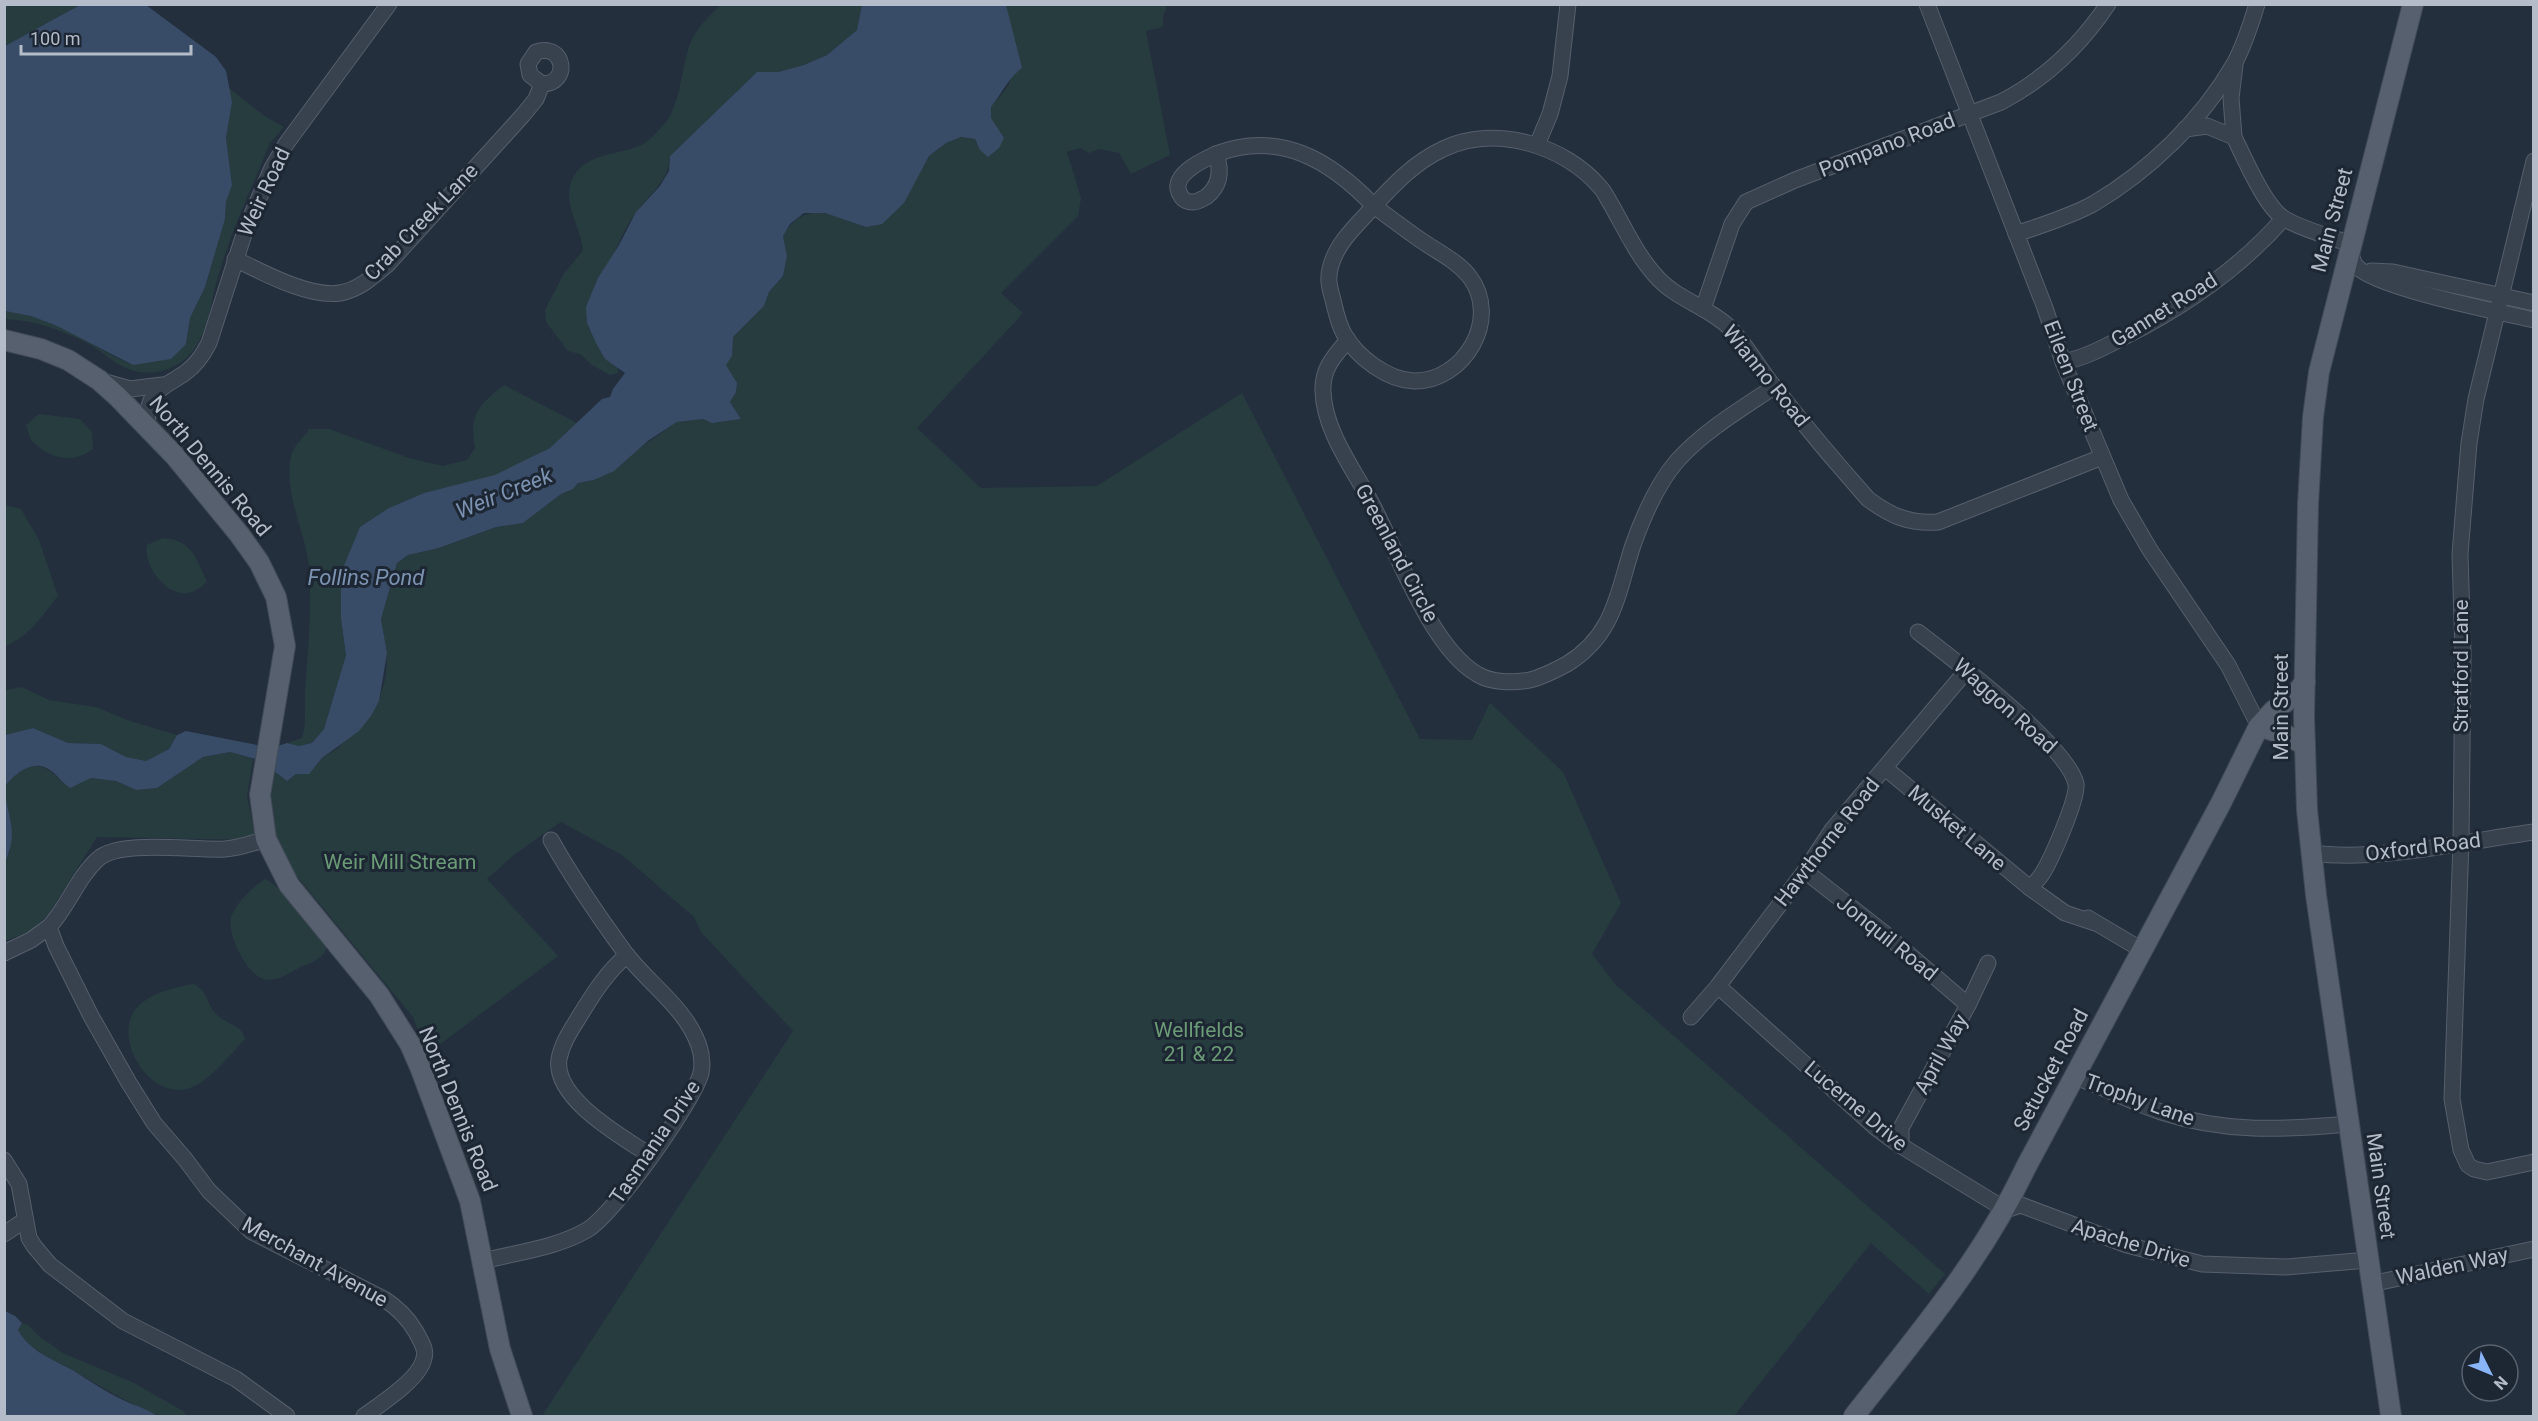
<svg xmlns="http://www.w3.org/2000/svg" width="2538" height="1421" font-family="Roboto,sans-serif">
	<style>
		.green { fill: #263c3f }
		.water { fill: #394c67 }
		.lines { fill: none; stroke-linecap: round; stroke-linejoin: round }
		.minor-casing { stroke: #565f6c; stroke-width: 17 }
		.major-casing { stroke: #414a57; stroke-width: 22 }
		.minor { stroke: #38414e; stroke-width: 15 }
		.major { stroke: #56606e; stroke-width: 20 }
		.labels { text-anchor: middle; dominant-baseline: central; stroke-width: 6; stroke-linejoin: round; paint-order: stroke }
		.street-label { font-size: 21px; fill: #b4bcc9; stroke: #1d2633 }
		.park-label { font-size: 21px; fill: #6b9a76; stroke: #1d2633 }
		.water-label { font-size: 22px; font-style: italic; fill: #7c92b1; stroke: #1d2633 }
	</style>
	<rect width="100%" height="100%" fill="#242f3e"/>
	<!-- green -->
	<g class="green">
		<path d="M5,5H80L5,46Z"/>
		<path d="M721,5H862L857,30L827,55L804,65L778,72H757L670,156C668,183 652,191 637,211C617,237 600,291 587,323L605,359L618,367V373L610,375L592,365L580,354L568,351L546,322L545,310L563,275L583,250C580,225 560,200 574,176C587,153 617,155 639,146C649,142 659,130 666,122C680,105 682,65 690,44C696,28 709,16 721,5Z"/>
		<path d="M1006,5H1167L1163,17V27L1146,31L1170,155L1131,174L1119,153L1100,149L1089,153L1080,148L1067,152L1081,198L1078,216L1001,293L1023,313L917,428L981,488L1097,486L1242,393L1420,739L1472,740L1490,703L1563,772L1621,903L1592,954L1616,985L1945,1274L1929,1294L1871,1243L1734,1416H542L793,1031L701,932L694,917L622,855L561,822L515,854L487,879L558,956L427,1054L413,1017L291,869L274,832L268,799L273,771L287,781L296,774L316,766L322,758L338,748L379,701L386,676L387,653L381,619L397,563L408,555L440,548L496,527L523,523L561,494L573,489L578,483L594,480L677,422L703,419L712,423L741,419L730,402L736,392L737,383L725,366L732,356L733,337L764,306L769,292L783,276L787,256L783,236C805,198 832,215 866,227L917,177L929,156L946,143L961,137L975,139L980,150L991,118V107C999,97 1009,88 1012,76C1017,59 1009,22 1006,5Z"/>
		<path d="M228,87L263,115L284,127L270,143C253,185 233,227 220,270C211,297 210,330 192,352C177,371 148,378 126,368C112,362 101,350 87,343C63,330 32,320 5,319V311C51,315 91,347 133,365L186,344L190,318L205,287L225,219L226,202L232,185L226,138L232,102Z"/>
		<path d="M504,385L577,423L550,448L495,476L424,493L389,508L341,619L346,655L324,729L312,743L299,746L287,743L302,738C307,722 304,708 305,692C308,652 312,609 309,568C306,531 283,495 291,456C293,447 304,437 309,429H329L409,458L443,466L467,460L475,448C469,414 478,406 504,385Z"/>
		<path d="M39,414L80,419L92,432L93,449C73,464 50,459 33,442C29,438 28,430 26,425Z"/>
		<path d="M5,505L21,509L39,540L58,596C44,613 27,639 5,646Z"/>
		<path d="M163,538C192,540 196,558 207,582C200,587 196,592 187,593C165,596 143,564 147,545Z"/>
		<path d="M22,687L49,700L96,707L130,721L177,735L169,749L146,761L126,757L101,744L68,743L33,728L5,735V690Z"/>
		<path d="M230,752L253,759L247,796L256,840L97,837L48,915L31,931L5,941V862L10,851L5,786C26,763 40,757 63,783L91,778L116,781L136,790L157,788L203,757Z"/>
		<path d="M265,879C288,891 310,926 327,947C324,958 313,962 303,966C292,971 280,980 268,980C249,980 226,934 231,917C236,903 253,887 265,879Z"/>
		<path d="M194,984C211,995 205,1002 216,1014C225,1024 242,1024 245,1039C232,1053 209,1082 190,1088C153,1101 115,1046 133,1013C144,994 175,987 194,984Z"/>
		<path d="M22,1323L28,1325L40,1337L63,1353L134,1383L183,1411L187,1416C178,1416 163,1419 155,1415C126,1401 97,1385 69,1368C49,1357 30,1351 18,1330Z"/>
	</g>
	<!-- water -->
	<g class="water">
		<path d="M80,5H146L216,57L226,71L232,102L226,138L232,185L226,202L225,219L205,287L190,318L186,344L171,359L133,365L55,325L31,316L5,311V46Z"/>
		<path d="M862,5H1006L1022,68C1009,77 1001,94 991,107V118L1004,138L999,148L988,157L980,150L975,139L961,137L946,143L929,156L904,203L882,224L866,227L825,213H804L790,224L783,236L787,256L783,276L769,292L764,306L733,337L732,356L726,365L737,383L736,392L730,402L741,419L712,423L703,419L677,422L649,440L614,471L594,480L578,483L573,489L561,494L523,523L496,527L439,548L408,555L397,563L381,619L387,653L379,701L371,716L359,731L322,758L309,774H296L287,781L259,760L230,752L203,757L157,788L136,790L116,781L91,778L70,788C64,784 60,779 55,774C36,756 18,771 5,786C6,818 20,829 5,862V735L33,728L68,743L101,744L126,757L146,761L169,749L177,735L186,731L272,748L287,743L299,746L312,743L324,729L346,655L341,619V573L360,527L389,508L424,493L495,475L550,448L602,399L610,397L613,389L625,373L605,359L596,343L587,323L586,307L598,278L619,245L636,212L660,186L669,171L670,156L757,72H778L804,65L827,55L857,30Z"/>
		<path d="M5,1311L15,1316L22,1323L18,1330C30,1352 53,1359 74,1371C90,1381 106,1392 123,1400C135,1406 146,1408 157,1416H5Z"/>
	</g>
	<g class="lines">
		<defs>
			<g id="minor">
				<path d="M1927,4L2045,308L2063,362L2121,500L2150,550L2228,665L2259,726"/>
				<path d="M2185,129L2207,126L2234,137C2244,157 2266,209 2285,219C2304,230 2329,236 2350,244C2351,251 2351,260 2356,266C2376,288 2499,312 2534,320"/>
				<path d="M2234,137L2231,98L2235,65"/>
				<path d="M1537,145L1550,114L1560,76L1568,4"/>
				<path d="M1216,154C1280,130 1330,160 1374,206C1394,184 1415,162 1443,149C1495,124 1564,145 1600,187C1605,192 1608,200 1612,206C1625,229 1637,255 1655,275C1675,299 1707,306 1729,327C1747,345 1759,369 1775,388C1805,426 1836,463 1868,499C1891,516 1909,524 1938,522L2102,457"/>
				<path d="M1216,154C1222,171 1220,186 1206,197C1202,199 1198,202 1193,202C1188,202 1183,200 1181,196C1167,176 1203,160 1216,154Z"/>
				<path d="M2534,161L2476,399L2469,443L2460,554L2463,653L2461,842L2452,1099L2461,1150L2468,1165L2474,1169L2487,1172L2534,1162"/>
				<path d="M1374,206C1390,218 1406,230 1422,241C1438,252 1457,261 1469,276C1502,318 1464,382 1414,381C1387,380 1357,357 1344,334C1338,323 1336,312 1333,300C1329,286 1327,278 1331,265C1338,241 1358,224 1374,206Z"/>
				<path d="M2016,234C2042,225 2069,217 2093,204C2149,171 2201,121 2234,64C2244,46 2251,24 2257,4"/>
				<path d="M235,259C262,272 309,298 340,293C358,290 373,277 387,265L523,115L536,99L542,84C571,84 565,42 536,52L528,64L530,75L542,84"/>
				<path d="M2371,271L2393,272L2534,303"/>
				<path d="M1703,309L1732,224L1746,202L1795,180L2001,102C2045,79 2080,46 2108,4"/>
				<path d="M1348,340C1334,356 1322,369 1323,391C1324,433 1357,473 1375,510C1398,555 1432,648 1477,674C1491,683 1514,683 1530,680C1542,677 1556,670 1567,664C1615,634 1617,594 1633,545C1643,517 1657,484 1677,461C1704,431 1741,409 1774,387"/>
				<path d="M2063,362C2084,358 2103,348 2122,338C2182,308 2239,269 2283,219"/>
				<path d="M102,381L130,389L162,385"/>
				<path d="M148,427C145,391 160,390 185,373C196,365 203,355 209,343L246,228L272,168L286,144L389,4"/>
				<path d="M1918,632C1952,658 2068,746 2076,784C2078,799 2051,860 2042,874C2039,879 2034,884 2030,888"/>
				<path d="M1885,768L2030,888L2065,913L2095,923"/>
				<path d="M2312,853C2377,862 2467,841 2534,832"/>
				<path d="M1805,871L1884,933L1968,1005"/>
				<path d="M2088,918L2142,950"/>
				<path d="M49,927C68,907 77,878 98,859C120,839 194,851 225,849C239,848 253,843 266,839"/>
				<path d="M4,953L31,940L49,927L56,946L91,1016L129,1083L154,1123L185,1159L209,1191L252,1232L384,1299C398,1308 408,1318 416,1332C420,1340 427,1349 424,1358C420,1379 381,1404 364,1416"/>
				<path d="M627,955C607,972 593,994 579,1017C571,1030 562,1043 559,1059C553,1099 623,1137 651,1156"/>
				<path d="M1718,986L1876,1128L1895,1142L2006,1210L2021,1205L2127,1245L2202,1264L2285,1267L2368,1260"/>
				<path d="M1691,1017L1718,986L1805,871L1832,830L1967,670"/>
				<path d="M2075,1077C2104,1087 2131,1102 2161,1112C2225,1133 2282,1130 2348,1124"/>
				<path d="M1901,1146V1128L1968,1005L1988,963"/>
				<path d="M4,1160L19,1184L29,1238L34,1246L50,1265L123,1321L236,1379L287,1416"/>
				<path d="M4,1234L25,1220"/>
				<path d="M483,1261C518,1252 556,1248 587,1230C614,1214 693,1103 701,1073C703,1063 702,1055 699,1046C686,1008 650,985 626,954C599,917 574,881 551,840"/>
				<path d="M2371,1284L2534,1249"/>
			</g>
			<g id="major">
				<path d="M4,340L41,349L68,360L99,380L118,397L175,456L239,534L259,562L276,597L285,646L260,795L266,839L289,885L379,995L410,1044L420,1067L470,1201L500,1349L522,1416"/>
				<path d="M2259,726L2286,735L2305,745"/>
				<path d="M1854,1416C1917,1336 1982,1260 2026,1167L2221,803L2259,726L2273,711L2295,695L2305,682"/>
				<path d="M2391,1416L2316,895L2307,810L2304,716L2308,504L2313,417L2319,372L2413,4"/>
			</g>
		</defs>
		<!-- minor casing -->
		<use href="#minor" class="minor-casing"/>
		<!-- major casing -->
		<use href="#major" class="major-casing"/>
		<!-- minor -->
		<use href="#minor" class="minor"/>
		<!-- major -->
		<use href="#major" class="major"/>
	</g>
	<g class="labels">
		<!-- street labels -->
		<g class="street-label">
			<text transform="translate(1887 145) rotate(-21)">Pompano Road</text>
			<text transform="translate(264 192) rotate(-65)">Weir Road</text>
			<text transform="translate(2332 220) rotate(-75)">Main Street</text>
			<text transform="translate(421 222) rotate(-46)">Crab Creek Lane</text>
			<text transform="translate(2164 310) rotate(-32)">Gannet Road</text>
			<text transform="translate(1766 376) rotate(51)">Wianno Road</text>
			<text transform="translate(2071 376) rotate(69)">Eileen Street</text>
			<text transform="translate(210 466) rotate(50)">North Dennis Road</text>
			<text transform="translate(1397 553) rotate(62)">Greenland Circle</text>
			<text transform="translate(2461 666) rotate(-90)">Stratford Lane</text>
			<text transform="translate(2005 706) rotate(42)">Waggon Road</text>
			<text transform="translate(2281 707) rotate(-90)">Main Street</text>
			<text transform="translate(1957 828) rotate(40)">Musket Lane</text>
			<text transform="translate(1827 842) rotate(-52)">Hawthorne Road</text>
			<text transform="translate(2423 847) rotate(-7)">Oxford Road</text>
			<text transform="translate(1887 938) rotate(39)">Jonquil Road</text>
			<text transform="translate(1941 1054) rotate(-61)">April Way</text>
			<text transform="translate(2051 1070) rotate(-62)">Setucket Road</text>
			<text transform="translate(2140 1100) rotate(20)">Trophy Lane</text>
			<text transform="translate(1856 1106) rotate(40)">Lucerne Drive</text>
			<text transform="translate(458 1109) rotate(68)">North Dennis Road</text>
			<text transform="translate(655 1142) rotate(-56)">Tasmania Drive</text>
			<text transform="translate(2381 1186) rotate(82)">Main Street</text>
			<text transform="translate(2131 1243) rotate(17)">Apache Drive</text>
			<text transform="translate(315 1262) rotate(29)">Merchant Avenue</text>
			<text transform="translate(2452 1266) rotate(-12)">Walden Way</text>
		</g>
		<!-- park labels -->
		<g class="park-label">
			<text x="400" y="862">Weir Mill Stream</text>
			<text x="1199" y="1030">Wellfields<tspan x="1199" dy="24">21 &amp; 22</tspan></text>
		</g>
		<!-- water labels -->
		<g class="water-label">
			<text transform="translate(504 493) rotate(-22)">Weir Creek</text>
			<text x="366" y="577">Follins Pond</text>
		</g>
	</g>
	<!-- border -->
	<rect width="2538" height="1421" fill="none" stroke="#b4bcc9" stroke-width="12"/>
	<!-- north arrow -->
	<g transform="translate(2490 1373) rotate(133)"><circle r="28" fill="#1d2633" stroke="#59626f" stroke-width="1.5"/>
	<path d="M0-4.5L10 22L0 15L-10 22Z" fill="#8ab4f8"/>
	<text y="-9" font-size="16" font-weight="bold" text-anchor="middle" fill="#b4bcc9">N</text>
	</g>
	<!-- scale -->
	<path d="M21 45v9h170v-9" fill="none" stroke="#b4bcc9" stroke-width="3"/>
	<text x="30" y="45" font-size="18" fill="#b4bcc9" stroke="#1d2633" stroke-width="4.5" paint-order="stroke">100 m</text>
</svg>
